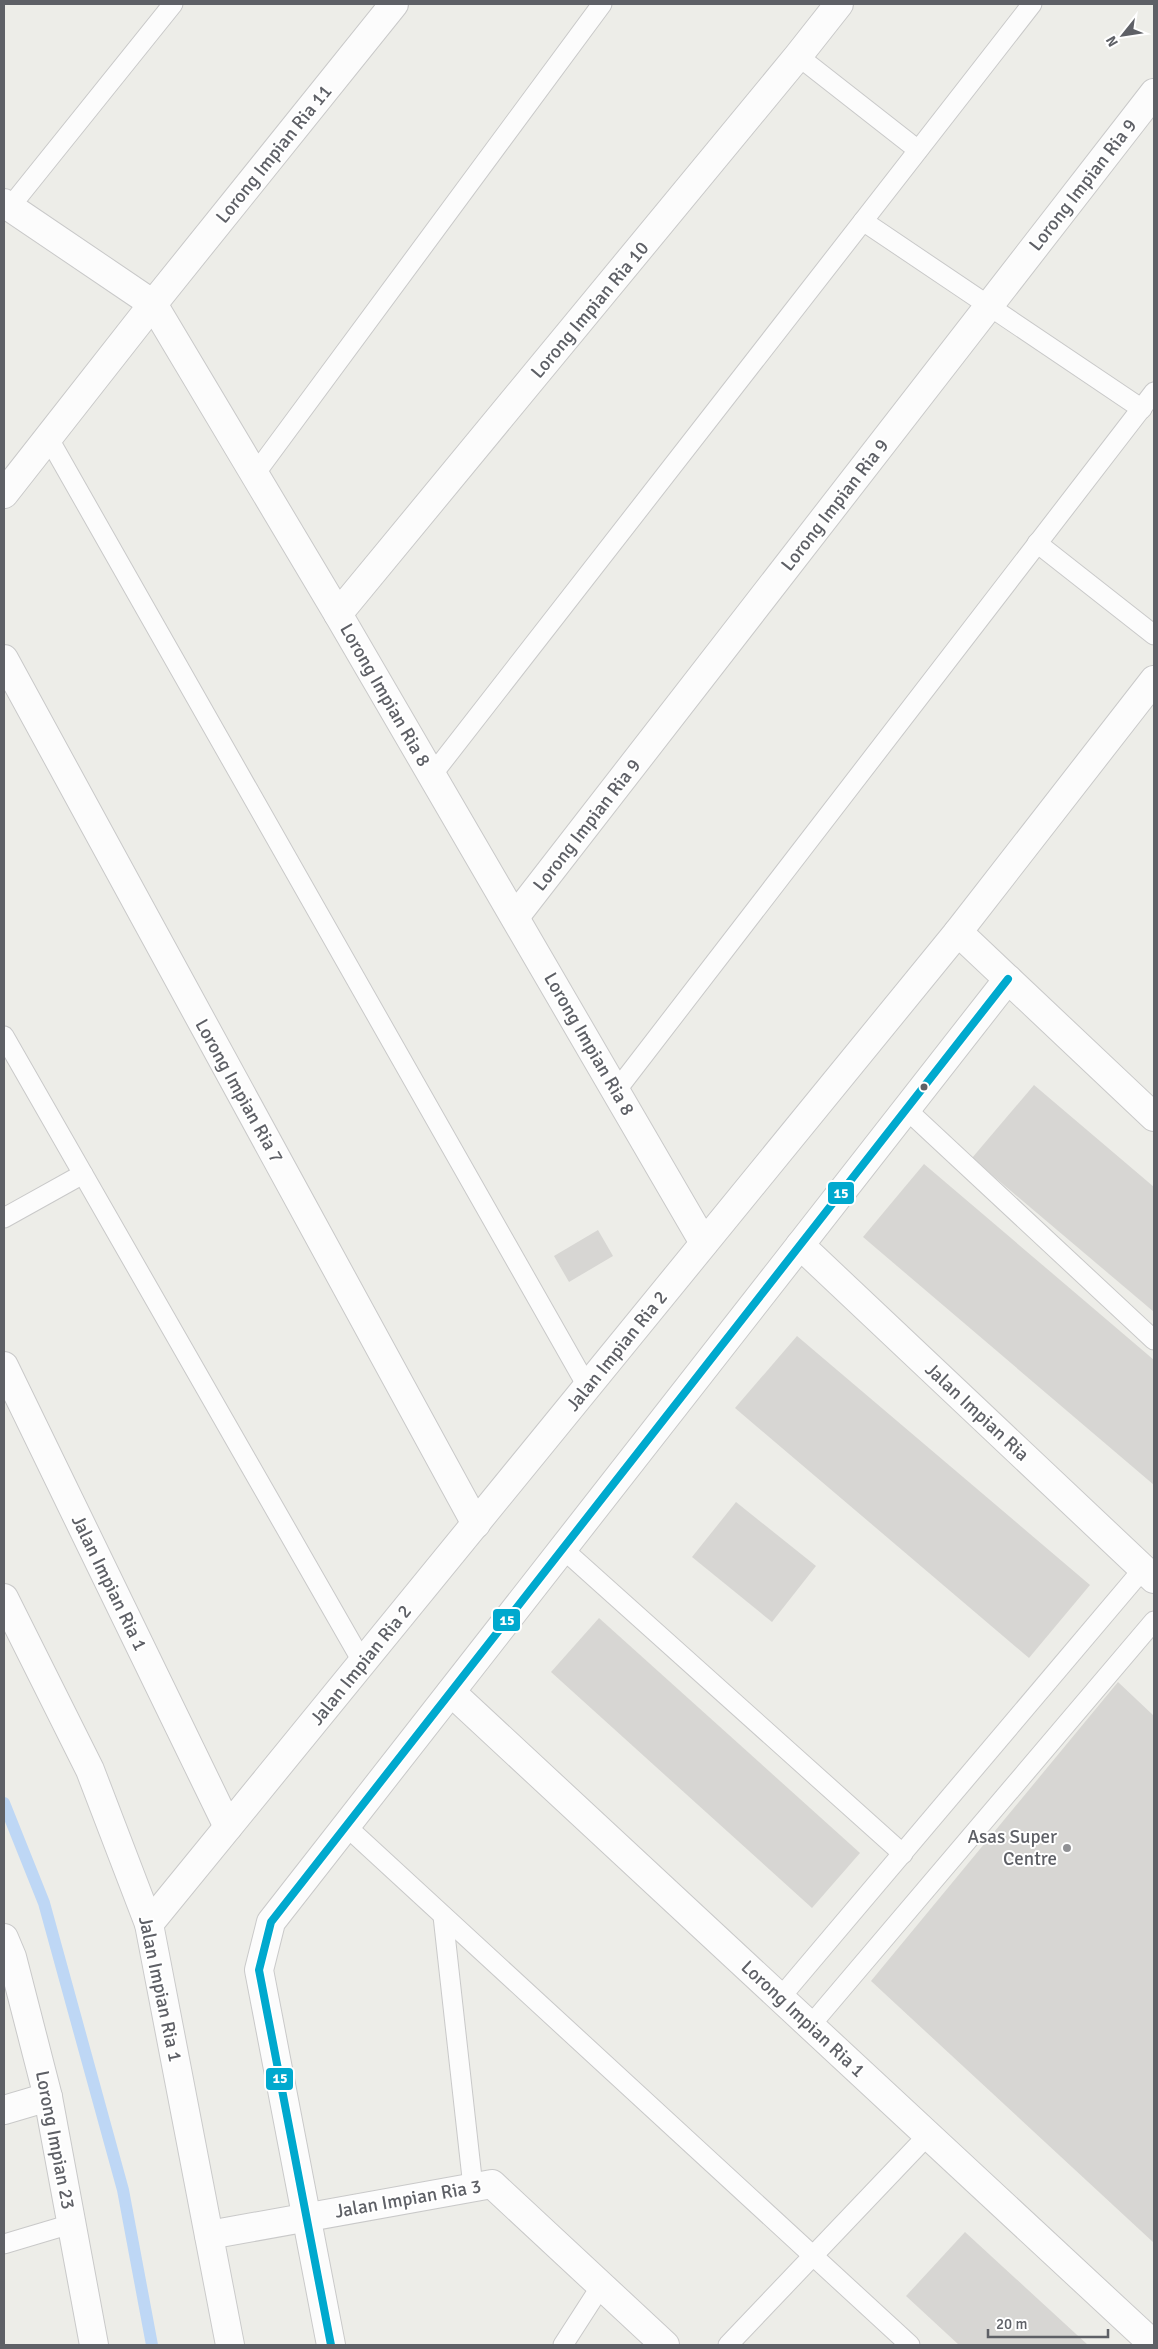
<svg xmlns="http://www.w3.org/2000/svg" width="1158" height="2349" font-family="Signika,sans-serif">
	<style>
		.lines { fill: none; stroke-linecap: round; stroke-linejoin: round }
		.stream { stroke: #bed7f5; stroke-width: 12 }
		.building { fill: #d7d6d3 }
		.lane-casing { stroke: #c9c9c9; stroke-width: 21 }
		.street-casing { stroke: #c9c9c9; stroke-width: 30 }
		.secondary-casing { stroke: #cacaca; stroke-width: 30 }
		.lane { stroke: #fcfcfc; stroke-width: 19 }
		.street { stroke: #fcfcfc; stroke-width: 28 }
		.secondary { stroke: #fcfcfc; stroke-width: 28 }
		.bus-1-casing { stroke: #fff; stroke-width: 11 }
		.bus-1 { stroke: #00a9ce; stroke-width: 8 }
		.bus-dot { fill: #5e6066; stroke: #fff; stroke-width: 2 }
		.poi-dot { fill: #909194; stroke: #fff; stroke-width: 2 }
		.labels { text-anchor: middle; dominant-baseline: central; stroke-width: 4; stroke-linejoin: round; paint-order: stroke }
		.street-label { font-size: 19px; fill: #5e6066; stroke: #fff }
		.poi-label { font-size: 19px; fill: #5e6066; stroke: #fff; text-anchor: end }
		.line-badge { stroke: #fff; stroke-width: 2 }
		.badge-label { font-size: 14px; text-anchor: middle; font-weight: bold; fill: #fff }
	</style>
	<rect width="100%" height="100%" fill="#edede8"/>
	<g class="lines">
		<!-- stream -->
		<path class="stream" d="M4,1803L44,1903L123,2190L152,2345"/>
	</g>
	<!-- building -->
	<g class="building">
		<path d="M1034,1085L1154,1187V1312L972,1158Z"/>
		<path d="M924,1164L1154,1360V1485L863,1237Z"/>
		<path d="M598,1230L613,1256L569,1282L554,1256Z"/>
		<path d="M797,1336L1090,1585L1029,1658L735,1408Z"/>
		<path d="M736,1502L816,1566L772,1622L692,1557Z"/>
		<path d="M599,1618L860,1853L812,1908L551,1672Z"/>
		<path d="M1118,1682L1154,1716V2243L871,1981Z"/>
		<path d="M965,2232L1088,2345H959L906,2296Z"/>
	</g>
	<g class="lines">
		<defs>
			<g id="lane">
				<path d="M798,56L918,150"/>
				<path d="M10,207L173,4"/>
				<path d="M863,221L1142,409"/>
				<path d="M49,439L587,1386"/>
				<path d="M255,474L602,4"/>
				<path d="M1037,543L1154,635"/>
				<path d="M432,775L1032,4"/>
				<path d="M4,1036L363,1663"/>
				<path d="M616,1091L1154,392"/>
				<path d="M906,1109L1154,1340"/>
				<path d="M4,1218L83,1174"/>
				<path d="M563,1549L903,1854"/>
				<path d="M346,1826L910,2345"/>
				<path d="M443,1916L473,2187"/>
				<path d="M780,1998L1143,1569"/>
				<path d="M810,2026L1154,1621"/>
				<path d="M4,2244L71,2224"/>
				<path d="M563,2345L601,2286"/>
				<path d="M728,2345L928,2135"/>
			</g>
			<g id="street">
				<path d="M4,203L153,304L338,614L704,1243"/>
				<path d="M4,494L153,304L394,4"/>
				<path d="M338,614L798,56L839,4"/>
				<path d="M4,659L476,1524"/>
				<path d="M515,917L1154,93"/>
				<path d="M958,932L1154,1117"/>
				<path d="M800,1245L1154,1579"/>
				<path d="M4,1366L228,1827"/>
				<path d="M451,1692L1154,2345"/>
				<path d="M149,1924L958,932L1154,680"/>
				<path d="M4,1938L12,1957L48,2097L94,2345"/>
				<path d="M4,2110L48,2097"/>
				<path d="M209,2235L492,2184L665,2345"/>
				<path d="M331,2345L259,1970L271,1922L1008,979"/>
			</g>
			<path id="secondary" d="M4,1598L90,1770L149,1924L230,2345"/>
		</defs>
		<!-- lane casing -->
		<use href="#lane" class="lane-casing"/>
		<!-- street casing -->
		<use href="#street" class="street-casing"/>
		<!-- secondary casing -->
		<use href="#secondary" class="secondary-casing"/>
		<!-- lane -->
		<use href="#lane" class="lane"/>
		<!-- street -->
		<use href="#street" class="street"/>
		<!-- secondary -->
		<use href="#secondary" class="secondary"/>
		<defs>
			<path id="bus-1" d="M331,2345L259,1970L271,1922L1008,979"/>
		</defs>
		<!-- bus-1 casing -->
		<use href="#bus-1" class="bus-1-casing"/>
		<!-- bus-1 -->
		<use href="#bus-1" class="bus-1"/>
	</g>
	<!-- markers -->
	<circle class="bus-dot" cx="924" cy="1087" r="4.5"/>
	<circle class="poi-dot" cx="1067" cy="1848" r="5"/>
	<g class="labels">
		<!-- street labels -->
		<g class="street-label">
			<text transform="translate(274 154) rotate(-51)">Lorong Impian Ria 11</text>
			<text transform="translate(1083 185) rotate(-52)">Lorong Impian Ria 9</text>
			<text transform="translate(590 310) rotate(-50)">Lorong Impian Ria 10</text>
			<text transform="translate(835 505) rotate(-52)">Lorong Impian Ria 9</text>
			<text transform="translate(385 695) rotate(60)">Lorong Impian Ria 8</text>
			<text transform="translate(587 825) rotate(-52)">Lorong Impian Ria 9</text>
			<text transform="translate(589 1044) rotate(60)">Lorong Impian Ria 8</text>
			<text transform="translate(239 1091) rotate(61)">Lorong Impian Ria 7</text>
			<text transform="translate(617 1351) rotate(-51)">Jalan Impian Ria 2</text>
			<text transform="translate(977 1412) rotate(43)">Jalan Impian Ria</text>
			<text transform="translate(109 1583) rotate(64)">Jalan Impian Ria 1</text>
			<text transform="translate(361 1665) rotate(-51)">Jalan Impian Ria 2</text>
			<text transform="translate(160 1989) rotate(78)">Jalan Impian Ria 1</text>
			<text transform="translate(803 2019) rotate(43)">Lorong Impian Ria 1</text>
			<text transform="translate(55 2140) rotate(79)">Lorong Impian 23</text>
			<text transform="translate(408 2199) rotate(-10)">Jalan Impian Ria 3</text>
		</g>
		<!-- poi labels -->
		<g class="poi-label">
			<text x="1057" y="1837">Asas Super<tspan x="1057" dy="22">Centre</tspan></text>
		</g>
	</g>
	<g class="line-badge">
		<rect x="827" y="1181" width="28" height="24" rx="5" fill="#00a9ce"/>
		<rect x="492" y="1608" width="29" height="24" rx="5" fill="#00a9ce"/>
		<rect x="265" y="2067" width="29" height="24" rx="5" fill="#00a9ce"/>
	</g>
	<g class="badge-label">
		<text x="841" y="1198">15</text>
		<text x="507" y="1625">15</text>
		<text x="280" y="2083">15</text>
	</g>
	<!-- border -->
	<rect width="1158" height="2349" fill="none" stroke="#5e6066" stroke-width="10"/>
	<!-- north arrow -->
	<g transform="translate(1123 35) rotate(240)" stroke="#ffffff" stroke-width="4" paint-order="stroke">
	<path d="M0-4L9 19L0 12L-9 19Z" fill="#5e6066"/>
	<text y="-8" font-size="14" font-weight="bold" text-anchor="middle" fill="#5e6066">N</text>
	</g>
	<!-- scale -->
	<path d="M988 2329v8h120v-8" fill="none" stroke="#5e6066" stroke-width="2.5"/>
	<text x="996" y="2329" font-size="15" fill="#5e6066" stroke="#ffffff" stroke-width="4" paint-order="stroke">20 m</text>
</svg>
